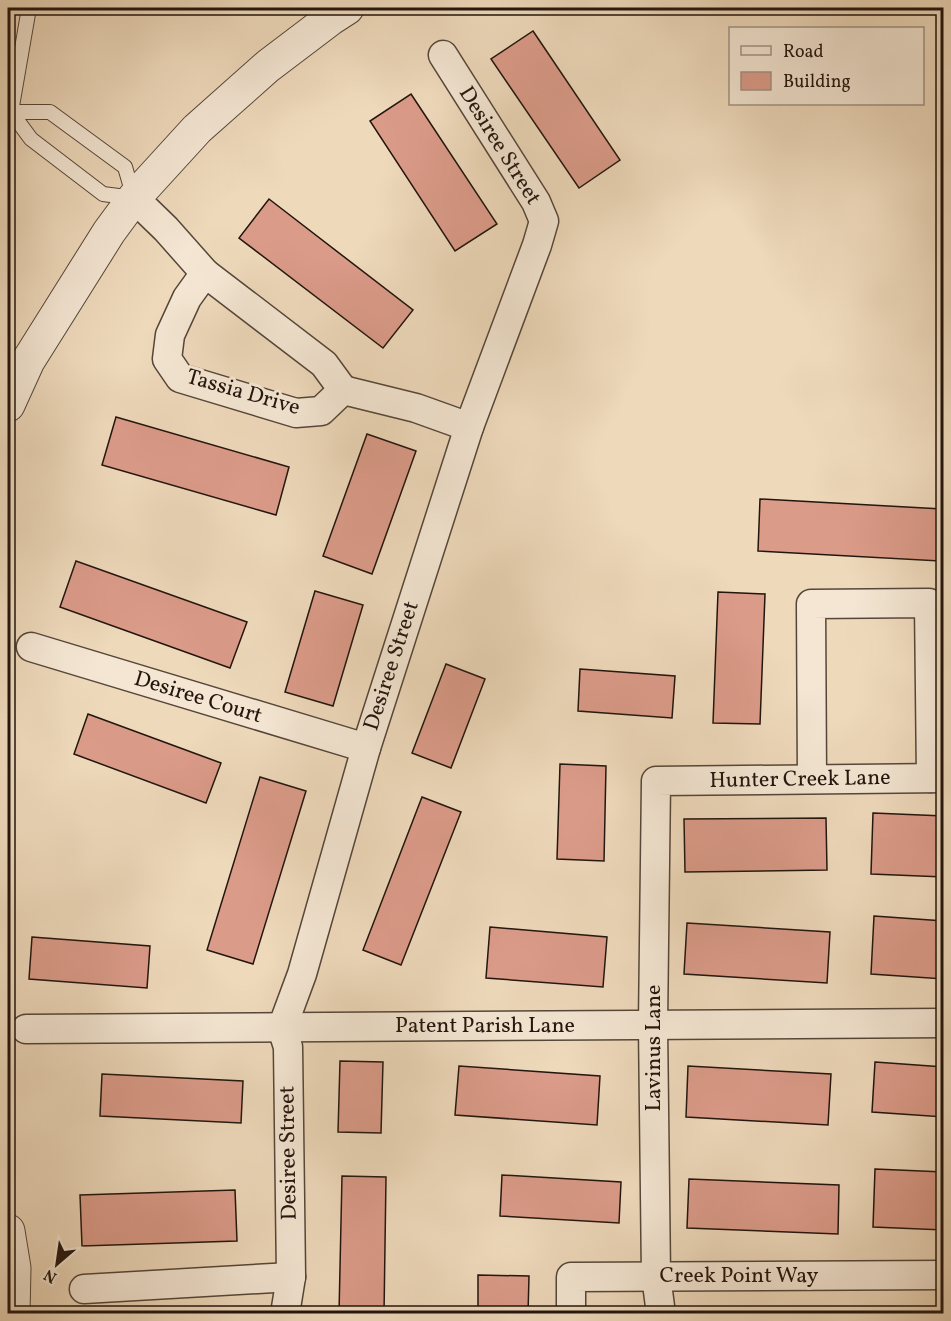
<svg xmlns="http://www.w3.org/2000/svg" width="951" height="1321" font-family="Vollkorn,serif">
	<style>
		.building { fill: #db9b89; stroke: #22150e; stroke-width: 1.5 }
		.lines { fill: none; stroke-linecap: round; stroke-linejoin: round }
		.service-casing { stroke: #554639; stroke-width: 16 }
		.minor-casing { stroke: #554639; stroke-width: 31 }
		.tertiary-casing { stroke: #554639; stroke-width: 35 }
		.service { stroke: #f4e6d3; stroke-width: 14 }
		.minor { stroke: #f4e6d3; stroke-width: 28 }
		.tertiary { stroke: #f4e6d3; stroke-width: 33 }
		.labels { text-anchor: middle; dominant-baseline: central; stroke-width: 6; stroke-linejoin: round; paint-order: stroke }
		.street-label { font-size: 22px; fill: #22150e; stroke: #f4e6d3 }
	</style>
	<rect width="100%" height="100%" fill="#eed9bb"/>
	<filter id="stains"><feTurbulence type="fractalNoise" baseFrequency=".00333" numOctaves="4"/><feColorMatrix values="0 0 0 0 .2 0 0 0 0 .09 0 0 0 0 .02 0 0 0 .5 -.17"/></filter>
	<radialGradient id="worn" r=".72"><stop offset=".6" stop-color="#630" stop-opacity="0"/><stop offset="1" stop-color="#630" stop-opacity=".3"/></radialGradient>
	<!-- building -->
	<g class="building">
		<path d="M533,31L620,160L579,188L491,59Z"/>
		<path d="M411,94L497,224L455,251L370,121Z"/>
		<path d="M269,199L413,310L383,348L239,238Z"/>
		<path d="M116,417L289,467L276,515L102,465Z"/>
		<path d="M367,434L416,451L372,574L323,556Z"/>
		<path d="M760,499L942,509L940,561L758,551Z"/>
		<path d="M76,561L247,622L230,668L60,607Z"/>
		<path d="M315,591L363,605L333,706L285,692Z"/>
		<path d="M718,592L765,594L760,724L713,723Z"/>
		<path d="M446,664L485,679L451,768L412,753Z"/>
		<path d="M580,669L675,676L672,718L578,711Z"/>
		<path d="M88,714L221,763L206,803L74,754Z"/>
		<path d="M560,764L606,766L604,861L557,859Z"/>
		<path d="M260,777L306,791L253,964L207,950Z"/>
		<path d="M422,797L461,812L401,965L363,950Z"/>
		<path d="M873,813L944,816V877L871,874Z"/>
		<path d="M826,818L827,870L685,872L684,819Z"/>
		<path d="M874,916L944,921V979L871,974Z"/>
		<path d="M687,923L830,932L827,983L684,974Z"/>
		<path d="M490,927L607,937L603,987L486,978Z"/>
		<path d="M32,937L150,946L147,988L29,979Z"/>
		<path d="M340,1061L383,1062L381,1133L338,1132Z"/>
		<path d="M875,1062L944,1067V1117L872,1112Z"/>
		<path d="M459,1066L600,1076L597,1125L455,1115Z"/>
		<path d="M688,1066L831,1074L828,1125L686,1117Z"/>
		<path d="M102,1074L243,1081L241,1123L100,1116Z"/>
		<path d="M875,1169L944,1172V1230L873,1227Z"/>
		<path d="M502,1175L621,1182L619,1223L500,1216Z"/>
		<path d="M342,1176L386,1177L384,1314H339Z"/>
		<path d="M689,1179L839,1185L838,1234L687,1228Z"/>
		<path d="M235,1190L237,1241L82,1246L80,1195Z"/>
		<path d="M478,1275L529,1276L528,1314H478Z"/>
	</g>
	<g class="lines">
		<defs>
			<path id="service" d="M8,114L11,112H50L125,167L134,198L103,194L31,139L11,112L29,8"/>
			<g id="minor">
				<path d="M134,198L166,229L205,273L324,364L343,390"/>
				<path d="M205,273L187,298L170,335L167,359L180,378L296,413L321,411L343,390L416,408L469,427"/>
				<path d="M31,647L366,748"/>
				<path d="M812,779L811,604L929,603L931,778"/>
				<path d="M26,1029L944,1023"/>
				<path d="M84,1289L291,1277"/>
				<path d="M285,1314L291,1277L288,1047L282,1028L302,974L366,748L469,427L537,245L544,221L536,202L443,55"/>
				<path d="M571,1314V1277L944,1275"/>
				<path d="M661,1314L656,1276L653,1025L656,781L944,778"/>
			</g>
			<g id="tertiary">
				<path d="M8,405L28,361L109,232L134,198L197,129L268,66L330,19L347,8"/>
				<path d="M8,1231L14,1268L13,1314"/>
			</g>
		</defs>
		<!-- service casing -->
		<use href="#service" class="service-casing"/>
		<!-- minor casing -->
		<use href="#minor" class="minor-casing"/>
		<!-- tertiary casing -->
		<use href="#tertiary" class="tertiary-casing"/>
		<!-- service -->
		<use href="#service" class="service"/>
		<!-- minor -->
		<use href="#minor" class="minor"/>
		<!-- tertiary -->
		<use href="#tertiary" class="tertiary"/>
	</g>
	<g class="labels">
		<!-- street labels -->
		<g class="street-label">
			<text transform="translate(499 146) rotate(58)">Desiree Street</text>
			<text transform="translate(243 393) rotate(16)">Tassia Drive</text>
			<text transform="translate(392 666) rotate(-72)">Desiree Street</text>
			<text transform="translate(198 698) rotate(17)">Desiree Court</text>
			<text transform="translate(800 780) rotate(-1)">Hunter Creek Lane</text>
			<text x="485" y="1026">Patent Parish Lane</text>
			<text transform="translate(654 1048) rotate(-90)">Lavinus Lane</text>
			<text transform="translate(289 1153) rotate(-91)">Desiree Street</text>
			<text x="739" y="1276">Creek Point Way</text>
		</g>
	</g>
	<!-- margin -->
	<rect width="951" height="1321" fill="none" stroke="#eed9bb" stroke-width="30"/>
	<rect x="9" y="9" width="933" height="1303" fill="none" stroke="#22150e" stroke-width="3"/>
	<rect x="15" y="15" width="921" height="1291" fill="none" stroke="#22150e" stroke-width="1.5"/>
	<!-- legend -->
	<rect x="729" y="27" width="195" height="78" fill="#f4e6d3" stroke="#a09284" stroke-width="1.5"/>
	<rect x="741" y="46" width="30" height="9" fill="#f4e6d3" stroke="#a09284" stroke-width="1.5"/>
	<text x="783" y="57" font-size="18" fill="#22150e">Road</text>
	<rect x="741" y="72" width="30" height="18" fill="#db9b89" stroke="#a09284" stroke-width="1.5"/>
	<text x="783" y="87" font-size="18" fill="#22150e">Building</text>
	<!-- north arrow -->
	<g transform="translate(57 1264) rotate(209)" stroke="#f4e6d3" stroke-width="4.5" paint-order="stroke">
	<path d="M0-4.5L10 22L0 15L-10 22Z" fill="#22150e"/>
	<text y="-9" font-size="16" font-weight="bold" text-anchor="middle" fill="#22150e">N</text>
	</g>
	<rect width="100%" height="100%" filter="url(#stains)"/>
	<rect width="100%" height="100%" fill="url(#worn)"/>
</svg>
